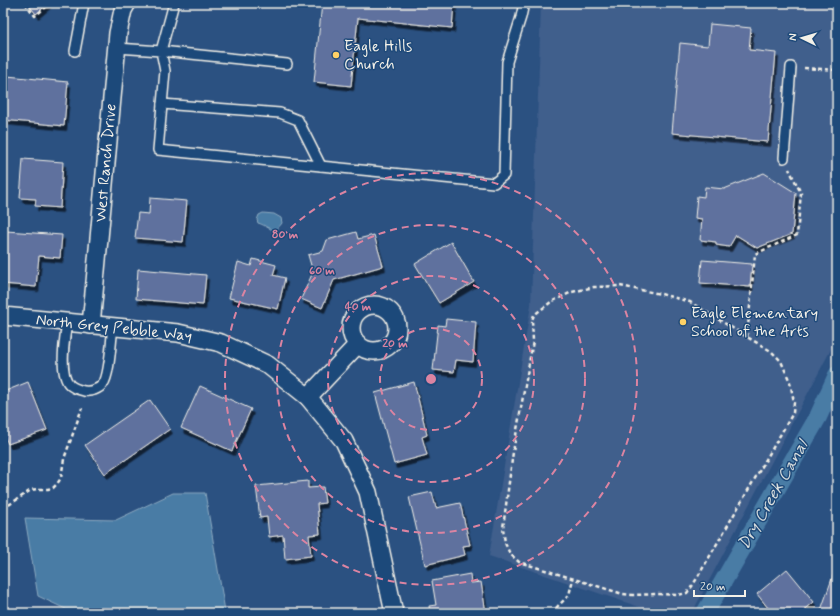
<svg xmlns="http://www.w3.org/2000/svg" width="840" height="616" font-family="Mynerve,sans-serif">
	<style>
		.built { fill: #3f5e8c }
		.water { fill: #487ba5; stroke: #8daac0 }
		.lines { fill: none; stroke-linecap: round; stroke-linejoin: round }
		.canal { stroke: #487ba5; stroke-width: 18 }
		.building { fill: #5f719e; stroke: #f4f1e8; filter: url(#shadow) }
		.lane-casing { stroke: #f4f1e8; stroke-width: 12 }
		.street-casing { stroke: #f4f1e8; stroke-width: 20 }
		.path { stroke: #f4f1e8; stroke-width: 2.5; stroke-dasharray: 4 3; stroke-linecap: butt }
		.lane { stroke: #1f4a7a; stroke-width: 9 }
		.street { stroke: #1f4a7a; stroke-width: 17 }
		.ring { fill: none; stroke: #db84a2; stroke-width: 2; stroke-dasharray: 7 5 }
		.poi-dot { fill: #ffd166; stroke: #1f4a7a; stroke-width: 1.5 }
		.labels { text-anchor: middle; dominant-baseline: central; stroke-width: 3; stroke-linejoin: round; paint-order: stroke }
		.poi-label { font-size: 16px; fill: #f4f1e8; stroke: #1f4a7a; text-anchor: start }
		.street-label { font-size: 16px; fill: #f4f1e8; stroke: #1f4a7a }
		.water-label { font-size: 17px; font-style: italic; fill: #dadfde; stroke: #1f4a7a }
		.centre { fill: #db84a2; stroke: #1f4a7a; stroke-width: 2 }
		.ring-label { font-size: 12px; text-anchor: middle; font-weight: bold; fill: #db84a2; stroke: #1f4a7a; stroke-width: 3; stroke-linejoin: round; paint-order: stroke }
	</style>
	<defs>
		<filter id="shadow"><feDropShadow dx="2.5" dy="4.5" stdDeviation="0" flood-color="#0009"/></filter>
	</defs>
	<rect width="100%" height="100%" fill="#2b5181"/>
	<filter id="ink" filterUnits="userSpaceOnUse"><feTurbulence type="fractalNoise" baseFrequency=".025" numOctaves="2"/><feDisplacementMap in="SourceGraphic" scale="8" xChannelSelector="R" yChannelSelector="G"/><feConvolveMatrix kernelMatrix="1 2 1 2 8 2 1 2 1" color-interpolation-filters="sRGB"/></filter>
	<g filter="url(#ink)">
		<!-- built -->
		<path class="built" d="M594,3H837V338L692,613H657L489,556L531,305L541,4L579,7Z"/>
		<!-- water -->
		<g class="water">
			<path d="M263,213L274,214L281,218L282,223C273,236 269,226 258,223L257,220L259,215Z"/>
			<path d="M173,493H205L225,611L241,613H74L38,596L25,518L116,520Z"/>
		</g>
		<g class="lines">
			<!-- canal -->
			<path class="canal" d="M705,613L818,417L837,375"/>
		</g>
		<!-- building -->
		<g class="building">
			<path d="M27,3H49L36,14Z"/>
			<path d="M322,3H454L452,28L358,18L351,86L314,82Z"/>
			<path d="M710,24L751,28L749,50L776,53L768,142L672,133L680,43L708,46Z"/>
			<path d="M7,76L68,82L64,126L3,120V107Z"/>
			<path d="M23,159L63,162L60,208L35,206L36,199L20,198Z"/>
			<path d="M764,173L796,193L792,234L757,248L736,235L729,247L716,245V242L700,240L702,219L695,218L697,196L704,197L705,187L724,189Z"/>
			<path d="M150,198L187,201L183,242L135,238L138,213L149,214Z"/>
			<path d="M6,231L62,235L60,258L39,256L36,287L3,284V274Z"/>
			<path d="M356,232L358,239L374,235L383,266L334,280L322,308L301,299L313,272L308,255L323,251L327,240Z"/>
			<path d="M451,242L474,282L439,303L415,264Z"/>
			<path d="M253,259L276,265L273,275L285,278L278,309L229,298L238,262L251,266Z"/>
			<path d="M702,260L752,264L750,287L700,283Z"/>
			<path d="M138,269L206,275L203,305L136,299Z"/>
			<path d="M446,319L476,322L473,362L456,360L454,372L433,370L438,325L445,326Z"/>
			<path d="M28,382L47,430L8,444L5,437L3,438V392Z"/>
			<path d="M414,382L427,435L422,437L427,455L394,464L375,393Z"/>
			<path d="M200,386L251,409L232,451L181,428Z"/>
			<path d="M150,400L170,429L105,474L85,445Z"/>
			<path d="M308,481V488L323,487L325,503L317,504L320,534L309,535L311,556L285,559L283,535L269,537L267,517L260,518L256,486Z"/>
			<path d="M432,492L436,508L460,503L470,545L463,546L465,555L425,565L409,497Z"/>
			<path d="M787,569L814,602L801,613H772L757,594Z"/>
			<path d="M834,573L837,574V613H830L821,610Z"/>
			<path d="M470,574L471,583L481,582L486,613H489H430L429,606L436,605L432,581Z"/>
		</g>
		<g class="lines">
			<defs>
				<g id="lane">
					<path d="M174,3L161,51L287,64"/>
					<path d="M117,48L161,51L165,71L158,150L494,183L504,175L507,62L521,17L524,3"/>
					<path d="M75,51L84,3"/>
					<path d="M162,104L280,113L298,120L321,166"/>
					<path d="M784,158L791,67"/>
					<path d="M67,322C65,337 58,374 70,385C73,388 80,390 84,391C91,392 99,389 103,384C110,375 111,339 113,327"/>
				</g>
				<g id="street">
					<circle cx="374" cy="328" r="23"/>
					<path d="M3,316L178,333L221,343L268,365L308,397L344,441L368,492L394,613"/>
					<path d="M91,325L118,33L123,10L127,3"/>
					<path d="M308,397L358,344"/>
				</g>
			</defs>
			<!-- lane casing -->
			<use href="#lane" class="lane-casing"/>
			<!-- street casing -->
			<use href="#street" class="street-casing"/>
			<!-- path -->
			<g class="path">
				<path d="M25,3L35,16L51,3"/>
				<path d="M804,68L837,70"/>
				<path d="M620,286L661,294L690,302L747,337L771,351L781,361L790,382L794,402L793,413L693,585L687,593L678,595L658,594L632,595L623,594L519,562L510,554L505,543L503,528L513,452L533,341L532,320L534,315L551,302L572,292L594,287Z"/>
				<path d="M747,337L755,254L797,235L801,193L789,169"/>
				<path d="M3,501L8,505"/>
				<path d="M3,509L31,490L37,489H48L53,488L57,484L61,478L64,459L82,408"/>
				<path d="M551,613L569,595L573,579"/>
			</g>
			<!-- lane -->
			<use href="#lane" class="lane"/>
			<!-- street -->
			<use href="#street" class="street"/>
		</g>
	</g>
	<!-- distance rings -->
	<g class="ring">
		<circle cx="431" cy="379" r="51"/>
		<circle cx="431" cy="379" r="103"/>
		<circle cx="431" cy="379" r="154"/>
		<circle cx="431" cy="379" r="206"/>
	</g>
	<!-- markers -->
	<g class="poi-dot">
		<circle cx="336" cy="55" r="4"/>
		<circle cx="683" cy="322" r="4"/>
	</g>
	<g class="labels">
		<!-- poi labels -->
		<g class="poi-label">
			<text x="344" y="46">Eagle Hills<tspan x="344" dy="18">Church</tspan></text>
			<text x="691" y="313">Eagle Elementary<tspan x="691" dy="18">School of the Arts</tspan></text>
		</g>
		<!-- street labels -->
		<g class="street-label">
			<text transform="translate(106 163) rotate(-85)">West Ranch Drive</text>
			<text transform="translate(114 328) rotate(6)">North Grey Pebble Way</text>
		</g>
		<!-- water labels -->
		<g class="water-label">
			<text transform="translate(773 495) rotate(-60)">Dry Creek Canal</text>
		</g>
	</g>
	<circle cx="431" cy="379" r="6" class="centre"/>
	<g class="ring-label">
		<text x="285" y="238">80 m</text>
		<text x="322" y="274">60 m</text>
		<text x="358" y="310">40 m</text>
		<text x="395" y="347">20 m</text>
	</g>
	<!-- margin -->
	<rect width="840" height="616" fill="none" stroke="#1f4a7a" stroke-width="16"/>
	<rect x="8" y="8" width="824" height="600" fill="none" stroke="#f4f1e8" stroke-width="1.5" filter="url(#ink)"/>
	<!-- north arrow -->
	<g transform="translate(802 38) rotate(275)" stroke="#1f4a7a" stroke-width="3" paint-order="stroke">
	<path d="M0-3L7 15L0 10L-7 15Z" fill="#f4f1e8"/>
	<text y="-6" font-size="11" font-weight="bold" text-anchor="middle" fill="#f4f1e8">N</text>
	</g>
	<!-- scale -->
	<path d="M694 590v6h51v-6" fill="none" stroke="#f4f1e8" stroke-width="2"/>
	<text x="700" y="590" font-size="12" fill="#f4f1e8" stroke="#1f4a7a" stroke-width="3" paint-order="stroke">20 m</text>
</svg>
